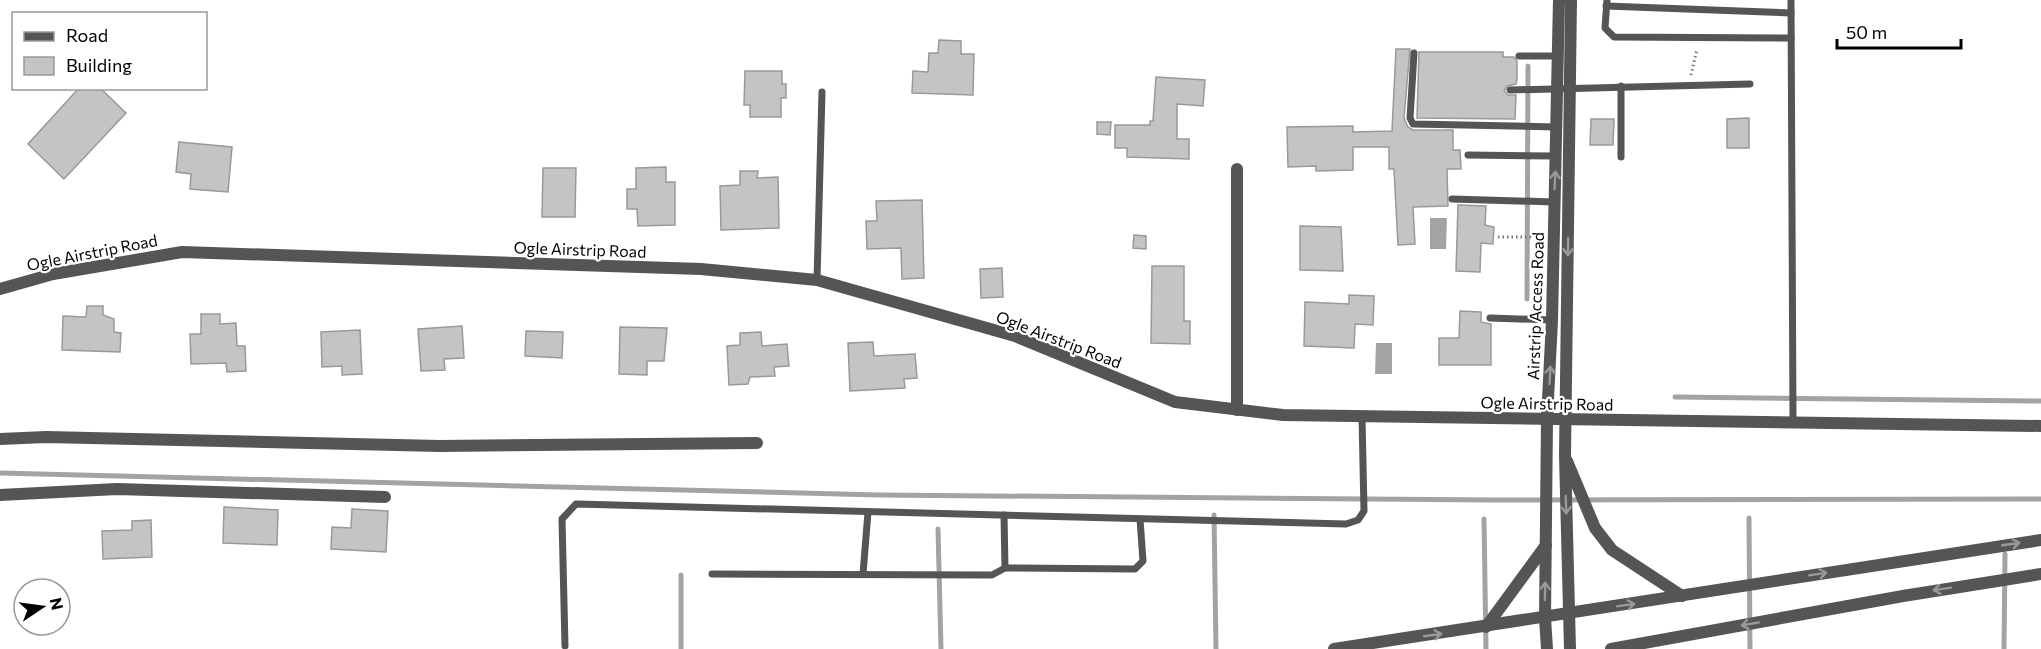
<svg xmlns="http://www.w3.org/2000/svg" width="2041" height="649" font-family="Commissioner,sans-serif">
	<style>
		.water { fill: #a3a3a3 }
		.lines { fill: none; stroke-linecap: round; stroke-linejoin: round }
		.stream { stroke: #a3a3a3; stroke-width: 5 }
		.building { fill: #c4c4c4; stroke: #999; stroke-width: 1.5 }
		.path { stroke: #777; stroke-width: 3; stroke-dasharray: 1.5 3; stroke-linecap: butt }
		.service { stroke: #555; stroke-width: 7 }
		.minor { stroke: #555; stroke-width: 12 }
		.tertiary { stroke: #555; stroke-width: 12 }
		.oneway { stroke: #999 }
		.labels { text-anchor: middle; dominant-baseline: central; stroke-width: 4.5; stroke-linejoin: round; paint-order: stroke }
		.street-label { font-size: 16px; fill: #000; stroke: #fff }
	</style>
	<rect width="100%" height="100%" fill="#fff"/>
	<!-- water -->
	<g class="water">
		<path d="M1430,218H1447L1446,249H1430Z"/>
		<path d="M1376,343H1392V374H1375Z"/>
	</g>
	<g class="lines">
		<!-- stream -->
		<g class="stream">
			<path d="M1527,299L1528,66"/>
			<path d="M1675,397L2041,401"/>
			<path d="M0,473L879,495L1494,500L2041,499"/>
			<path d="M1214,515L1216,649"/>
			<path d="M1749,518L1750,649"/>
			<path d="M1484,519L1486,649"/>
			<path d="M938,529L941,649"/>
			<path d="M681,649V575"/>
			<path d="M2004,649L2005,554"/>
		</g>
	</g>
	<!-- building -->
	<g class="building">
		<path d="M939,40L961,41V54H974L973,95L912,93L913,71L928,72L929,53H938Z"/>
		<path d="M1396,49H1410L1404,118L1408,127L1413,130H1453V150H1460L1461,169H1447L1448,206L1413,207L1415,244L1398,245L1394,169H1389V147H1353V170L1316,171V166L1288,167L1287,127L1353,126V132L1392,131Z"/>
		<path d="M1419,52H1503V57H1514L1517,61V80L1516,84L1507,86L1504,91L1508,95H1516L1515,119L1417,118Z"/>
		<path d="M745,71H782V84H786V98H781V117H750V105H744Z"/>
		<path d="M1156,77L1205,80L1203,106L1177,104V139H1189V159L1127,157V148H1115V125H1150V121H1153Z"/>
		<path d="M79,88H100L126,113L64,179L28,144Z"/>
		<path d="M1749,118V148H1727V119Z"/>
		<path d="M1591,119H1614L1613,145H1590Z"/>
		<path d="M1097,122H1111L1110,135L1097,134Z"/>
		<path d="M179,142L232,147L228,192L190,189L191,174L176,172Z"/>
		<path d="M666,167V182H675V225L638,226L637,209H627V189H636V168Z"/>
		<path d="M543,168H576L575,217H542Z"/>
		<path d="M740,171H758L757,178L778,177L779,228L721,230L720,186L740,185Z"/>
		<path d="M922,200L924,278L902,279L901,248L867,249L866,221H877L876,201Z"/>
		<path d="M1458,205L1486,206L1485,225L1494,227L1493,244L1481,243L1480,272L1456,271Z"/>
		<path d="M1300,226L1341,227L1343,271L1300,270Z"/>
		<path d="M1134,235L1146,236V249L1133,248Z"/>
		<path d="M1152,266H1184V321H1190V344L1151,343Z"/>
		<path d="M1002,268L1003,297L981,298L980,269Z"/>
		<path d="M1349,295L1374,296L1373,325L1355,324L1354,348L1304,346L1305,302L1349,304Z"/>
		<path d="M87,306H103V315L114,319V332L121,333L120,352L62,350L63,316L86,317Z"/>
		<path d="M1460,311L1481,312V322L1491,324V365H1439V338H1459Z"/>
		<path d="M201,314H220V324L236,323L237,346H245L246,371L227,372L226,363L191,364L190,334H201Z"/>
		<path d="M462,326L464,358L444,359L445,370L421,371L418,329Z"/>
		<path d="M620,327L667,328L664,361H647V375L619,374Z"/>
		<path d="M360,330L362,374L342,375V366L322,367L321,332Z"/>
		<path d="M526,331L563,332L562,358L525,356Z"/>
		<path d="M761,332L762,346L787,344L789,366L774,367L775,376L750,377L748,384L729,385L727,346L740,345V333Z"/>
		<path d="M873,342L874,356L915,354L917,378L904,379L905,388L850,391L848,343Z"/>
		<path d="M224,507L278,510L277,545L223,543Z"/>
		<path d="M352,509L388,511L386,552L331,549L332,527L351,528Z"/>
		<path d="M151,520L152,557L103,559L102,531L132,530V521Z"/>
	</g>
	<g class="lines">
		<!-- path -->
		<g class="path">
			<path d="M1691,75L1697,49"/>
			<path d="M1498,237H1540"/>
		</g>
		<!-- service -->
		<g class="service">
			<path d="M1607,0L1605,28L1614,37L1791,38"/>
			<path d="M1791,0L1793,421"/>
			<path d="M1606,6L1791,13"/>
			<path d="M1414,53L1410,118L1413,124L1557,127"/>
			<path d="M1519,56H1558"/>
			<path d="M1510,90L1750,84"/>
			<path d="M1468,155L1556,156"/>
			<path d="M1621,157V86"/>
			<path d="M1452,199L1554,202"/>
			<path d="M817,280L822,92"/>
			<path d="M1490,318L1552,320"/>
			<path d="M1004,515L1005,568"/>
			<path d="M712,574L992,575L1005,568L1135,569L1143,561L1140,519"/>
			<path d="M863,574L868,512"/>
			<path d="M565,646L562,519L576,504L1346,524L1358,520L1364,511L1362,417"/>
		</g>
		<!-- minor -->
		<g class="minor">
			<path d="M0,289L53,274L182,252L701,269L817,280L1015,336L1175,402L1283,415L2041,426"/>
			<path d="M1237,410V169"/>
			<path d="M0,439L46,437L440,446L757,443"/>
			<path d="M0,495L117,489L385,497"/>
		</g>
		<!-- tertiary -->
		<g class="tertiary">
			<path d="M1567,461L1595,528L1612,550L1682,596"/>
			<path d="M1486,627L1546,545"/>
			<path d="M1334,649L2041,540"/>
			<path d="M1547,649L1545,618L1547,419L1552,320L1559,0"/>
			<path d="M1570,649L1565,455L1571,0"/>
			<path d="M1611,649L1903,596L2041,574"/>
		</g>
	</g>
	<!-- one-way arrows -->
	<defs><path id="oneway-shaft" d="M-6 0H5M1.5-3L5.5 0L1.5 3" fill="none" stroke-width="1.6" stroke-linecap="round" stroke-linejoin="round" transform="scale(1.5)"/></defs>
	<g class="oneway">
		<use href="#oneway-shaft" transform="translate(1555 180) rotate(-87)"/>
		<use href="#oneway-shaft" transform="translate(1568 247) rotate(91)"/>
		<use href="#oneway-shaft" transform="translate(1550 375) rotate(-87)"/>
		<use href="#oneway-shaft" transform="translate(1566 505) rotate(88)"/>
		<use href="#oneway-shaft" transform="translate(2011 544) rotate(-8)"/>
		<use href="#oneway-shaft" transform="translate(1818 574) rotate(-9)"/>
		<use href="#oneway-shaft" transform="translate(1942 589) rotate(171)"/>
		<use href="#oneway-shaft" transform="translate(1545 591) rotate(-89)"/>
		<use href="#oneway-shaft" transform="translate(1626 605) rotate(-9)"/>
		<use href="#oneway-shaft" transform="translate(1750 624) rotate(170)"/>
		<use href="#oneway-shaft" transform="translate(1433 635) rotate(-8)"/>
	</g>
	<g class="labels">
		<!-- street labels -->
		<g class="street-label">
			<text transform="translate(580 249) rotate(2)">Ogle Airstrip Road</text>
			<text transform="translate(92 252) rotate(-11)">Ogle Airstrip Road</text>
			<text transform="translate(1535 306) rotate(-88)">Airstrip Access Road</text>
			<text transform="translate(1059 339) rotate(21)">Ogle Airstrip Road</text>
			<text transform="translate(1547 403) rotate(1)">Ogle Airstrip Road</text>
		</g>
	</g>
	<!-- legend -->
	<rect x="12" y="12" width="195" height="78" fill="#ffffff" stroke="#999999" stroke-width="1.5"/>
	<rect x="24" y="32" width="30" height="9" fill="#555555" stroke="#999999" stroke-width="1.5"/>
	<text x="66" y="42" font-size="18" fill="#000000">Road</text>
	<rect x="24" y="57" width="30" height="18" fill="#c4c4c4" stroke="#999999" stroke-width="1.5"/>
	<text x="66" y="72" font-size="18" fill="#000000">Building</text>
	<!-- north arrow -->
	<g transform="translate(42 607) rotate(77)"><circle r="28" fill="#ffffff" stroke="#999999" stroke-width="1.5"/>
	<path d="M0-4.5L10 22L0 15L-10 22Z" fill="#000000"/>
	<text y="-9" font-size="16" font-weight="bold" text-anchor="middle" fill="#000000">N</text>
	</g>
	<!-- scale -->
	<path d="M1837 39v9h124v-9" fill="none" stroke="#000000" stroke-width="3"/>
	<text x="1846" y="39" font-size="18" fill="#000000" stroke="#ffffff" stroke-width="4.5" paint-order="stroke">50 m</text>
</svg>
